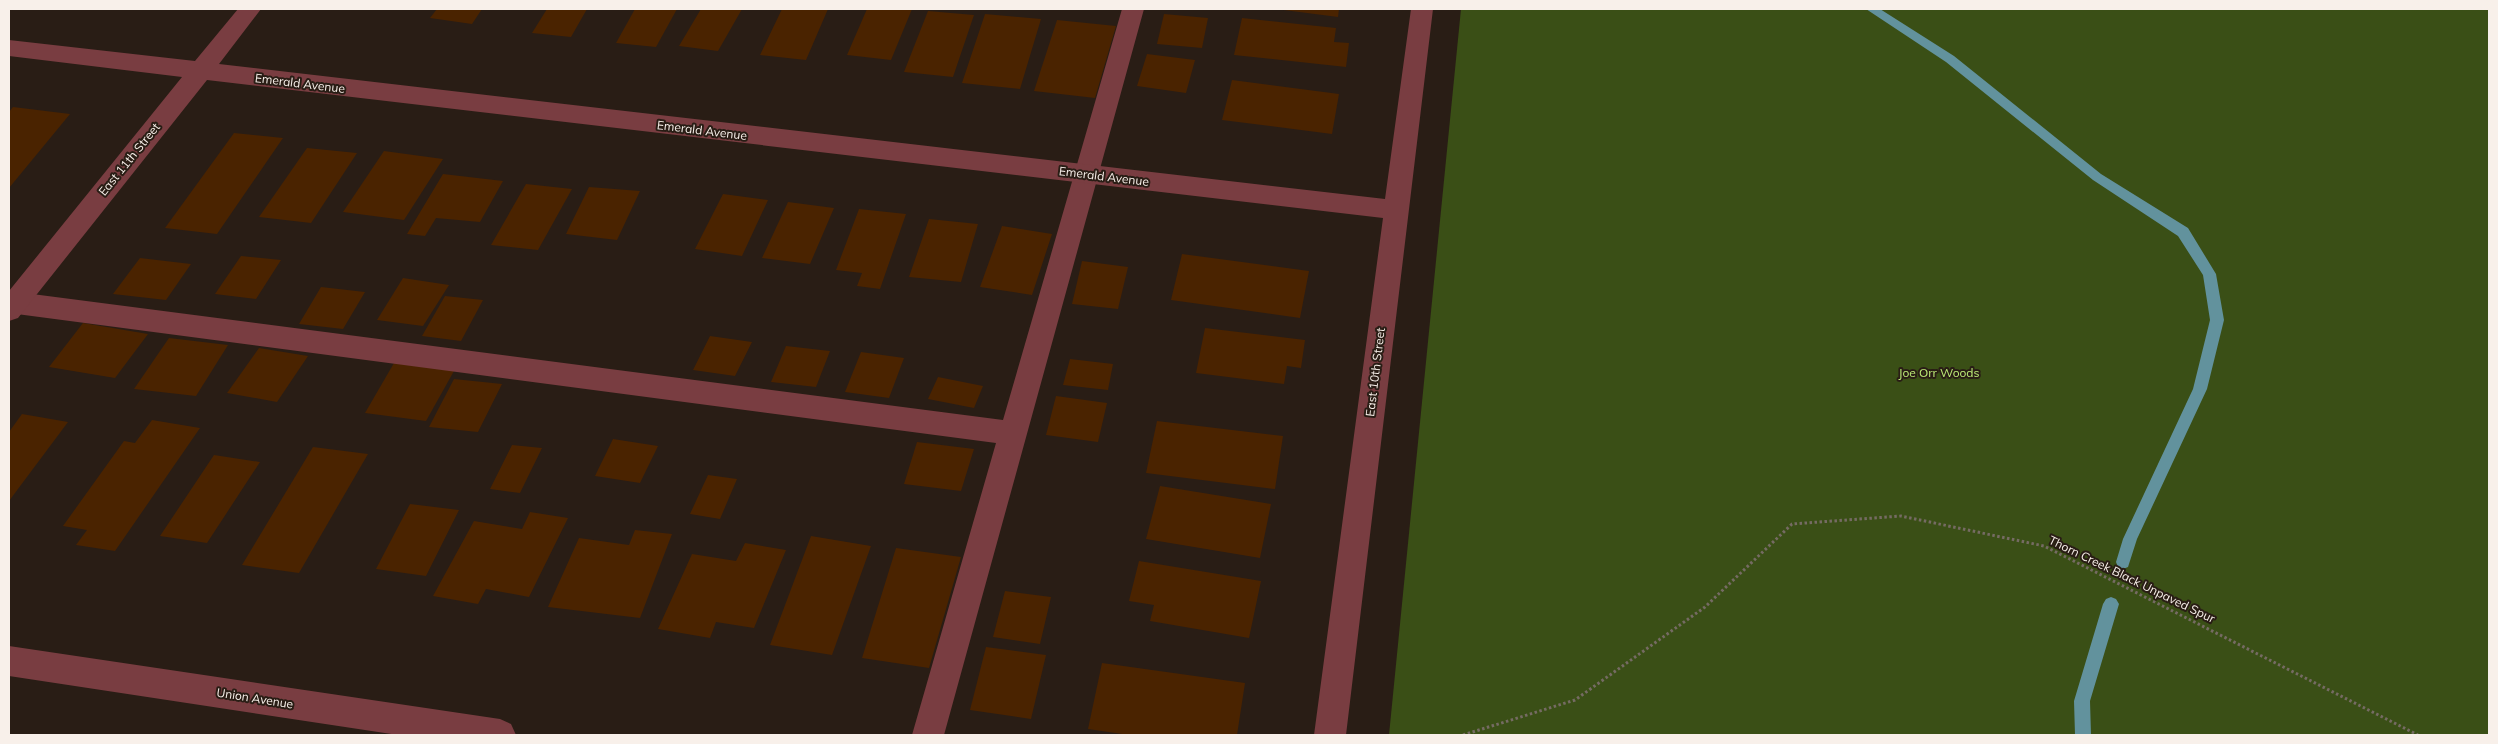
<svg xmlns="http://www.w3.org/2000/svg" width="2498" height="744" font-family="Mulish,sans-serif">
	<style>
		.green { fill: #3a4f16 }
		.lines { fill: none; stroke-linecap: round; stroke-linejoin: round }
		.stream { fill: #62929d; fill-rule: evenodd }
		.building { fill: #4a2300 }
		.path { stroke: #756b63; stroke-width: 3; stroke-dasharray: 2.5 2.5; stroke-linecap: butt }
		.service { fill: #793d41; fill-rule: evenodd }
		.minor { fill: #793d41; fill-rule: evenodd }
		.labels { text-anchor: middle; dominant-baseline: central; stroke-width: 4; stroke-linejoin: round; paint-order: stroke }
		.street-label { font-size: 12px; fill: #f8f0ea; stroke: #291d15 }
		.park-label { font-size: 12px; fill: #bded77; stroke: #291d15 }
	</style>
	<rect width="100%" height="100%" fill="#291d15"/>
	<!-- green -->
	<path class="green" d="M1461,9H2489V735H1389Z"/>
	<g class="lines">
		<!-- stream -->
		<g class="stream">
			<path d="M1866,9H1880L1954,56L2101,174L2188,228L2216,274L2224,320L2207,389L2137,539L2128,567L2123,569L2118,567L2116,562L2123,539L2193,389L2210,320L2203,275L2178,236L2093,180L1946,62Z"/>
			<path d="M2111,597L2116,599L2119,604L2090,701L2091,735H2075L2074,701L2103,604L2106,599Z"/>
		</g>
	</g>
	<!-- building -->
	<g class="building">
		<path d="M437,9H482L472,24L430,18Z"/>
		<path d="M547,9H587L571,37L532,33Z"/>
		<path d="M635,9H677L656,47L616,43Z"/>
		<path d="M701,9H742L718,51L679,46Z"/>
		<path d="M782,9H828L806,60L760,55Z"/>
		<path d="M867,9H912L891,60L847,55Z"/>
		<path d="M1276,9H1339L1338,17Z"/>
		<path d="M928,11L974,15L953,77L904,72Z"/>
		<path d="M985,14L1041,19L1020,89L962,83Z"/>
		<path d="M1164,14L1208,18L1202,48L1157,44Z"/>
		<path d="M1242,18L1336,28L1334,42L1349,43L1346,67L1234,55Z"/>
		<path d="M1057,20L1116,26L1095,98L1034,91Z"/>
		<path d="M1147,54L1195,60L1186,93L1137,86Z"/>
		<path d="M1232,80L1339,94L1332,134L1222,120Z"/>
		<path d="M13,107L70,114L9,188V112Z"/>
		<path d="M234,133L283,138L217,234L165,228Z"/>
		<path d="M307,148L357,153L311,223L259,217Z"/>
		<path d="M384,151L443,159L404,220L343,212Z"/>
		<path d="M443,174L503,181L480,222L436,218L425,236L407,234Z"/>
		<path d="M526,184L572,189L538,250L491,245Z"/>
		<path d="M589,187L640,191L617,240L566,234Z"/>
		<path d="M723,194L768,200L742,256L695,249Z"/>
		<path d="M788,202L834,208L810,264L762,258Z"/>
		<path d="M859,209L906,214L880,289L857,286L862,273L836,270Z"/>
		<path d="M929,219L978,224L961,282L909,277Z"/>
		<path d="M1002,226L1052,234L1032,295L980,287Z"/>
		<path d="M1182,254L1309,271L1300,318L1171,300Z"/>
		<path d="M241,256L281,260L256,299L215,294Z"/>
		<path d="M140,258L191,264L166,300L113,294Z"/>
		<path d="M1082,261L1128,267L1118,309L1072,304Z"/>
		<path d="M403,278L449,285L423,326L377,320Z"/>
		<path d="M321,287L365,292L343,329L299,324Z"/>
		<path d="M445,296L483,300L461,341L422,336Z"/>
		<path d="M83,323L148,334L115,378L49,367Z"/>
		<path d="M1205,328L1305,340L1301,368L1287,366L1284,384L1196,373Z"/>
		<path d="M710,336L752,342L735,376L693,370Z"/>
		<path d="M169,338L228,345L196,396L134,389Z"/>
		<path d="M786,346L830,351L816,387L771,382Z"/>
		<path d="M259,348L308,356L277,402L227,393Z"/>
		<path d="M861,352L904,358L889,398L845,392Z"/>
		<path d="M1070,359L1113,364L1108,390L1063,385Z"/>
		<path d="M394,363L454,371L426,421L365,413Z"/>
		<path d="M938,377L983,386L974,408L928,399Z"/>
		<path d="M454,379L502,384L478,432L429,427Z"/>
		<path d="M1056,396L1107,403L1098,442L1046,435Z"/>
		<path d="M22,414L68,422L9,501V432Z"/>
		<path d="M152,420L200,428L115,551L76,545L87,530L63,526L124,441L135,443Z"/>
		<path d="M1157,421L1283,436L1275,489L1146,473Z"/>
		<path d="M613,439L658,446L640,483L595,476Z"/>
		<path d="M917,442L974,449L961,491L904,484Z"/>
		<path d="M512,445L542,448L520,493L490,489Z"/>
		<path d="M313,447L368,454L299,573L242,565Z"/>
		<path d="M214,455L260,462L207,543L160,536Z"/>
		<path d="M708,475L737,479L720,519L690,514Z"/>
		<path d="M1160,486L1271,504L1260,558L1146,539Z"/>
		<path d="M410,504L459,510L426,576L376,569Z"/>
		<path d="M530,512L568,518L529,597L486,589L478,604L433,596L474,521L522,529Z"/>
		<path d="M635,530L672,534L640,618L548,607L579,538L629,545Z"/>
		<path d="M811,536L871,546L832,655L770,645Z"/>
		<path d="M745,543L786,550L754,628L716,622L710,638L658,629L692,554L736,561Z"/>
		<path d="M896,548L961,557L929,668L862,658Z"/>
		<path d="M1139,561L1261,581L1249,638L1150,621L1154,605L1129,601Z"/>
		<path d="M1005,591L1051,597L1040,644L993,637Z"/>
		<path d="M986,647L1046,655L1031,719L970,710Z"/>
		<path d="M1102,663L1245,683L1237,735H1129L1088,729Z"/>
	</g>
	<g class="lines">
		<!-- path -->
		<path class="path" d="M1463,735L1575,700L1705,607L1792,524L1901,516L2044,546L2418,735"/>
		<!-- service -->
		<path class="service" d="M1122,9H1144L944,735H912L996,443L9,313V291L1003,420Z"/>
		<!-- minor -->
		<g class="minor">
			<path d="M238,9H261L219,64L1385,199L1411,9H1433L1346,735H1314L1383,218L207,80L18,318L9,321V291L182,77L9,56V40L195,61Z"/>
			<path d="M9,646L500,719L511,724L516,735H398L9,676Z"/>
		</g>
	</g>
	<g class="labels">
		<!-- street labels -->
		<g class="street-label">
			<text transform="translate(300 83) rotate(7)">Emerald Avenue</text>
			<text transform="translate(702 130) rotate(7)">Emerald Avenue</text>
			<text transform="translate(129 159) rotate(-51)">East 11th Street</text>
			<text transform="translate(1104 176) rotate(7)">Emerald Avenue</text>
			<text transform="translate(1375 372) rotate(-83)">East 10th Street</text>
			<text transform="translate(2132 579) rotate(26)">Thorn Creek Black Unpaved Spur</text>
			<text transform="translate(255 698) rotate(9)">Union Avenue</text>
		</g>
		<!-- park labels -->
		<g class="park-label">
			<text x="1939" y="372">Joe Orr Woods</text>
		</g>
	</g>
	<!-- border -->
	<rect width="2498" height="744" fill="none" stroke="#f8f0ea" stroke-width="20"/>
</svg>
